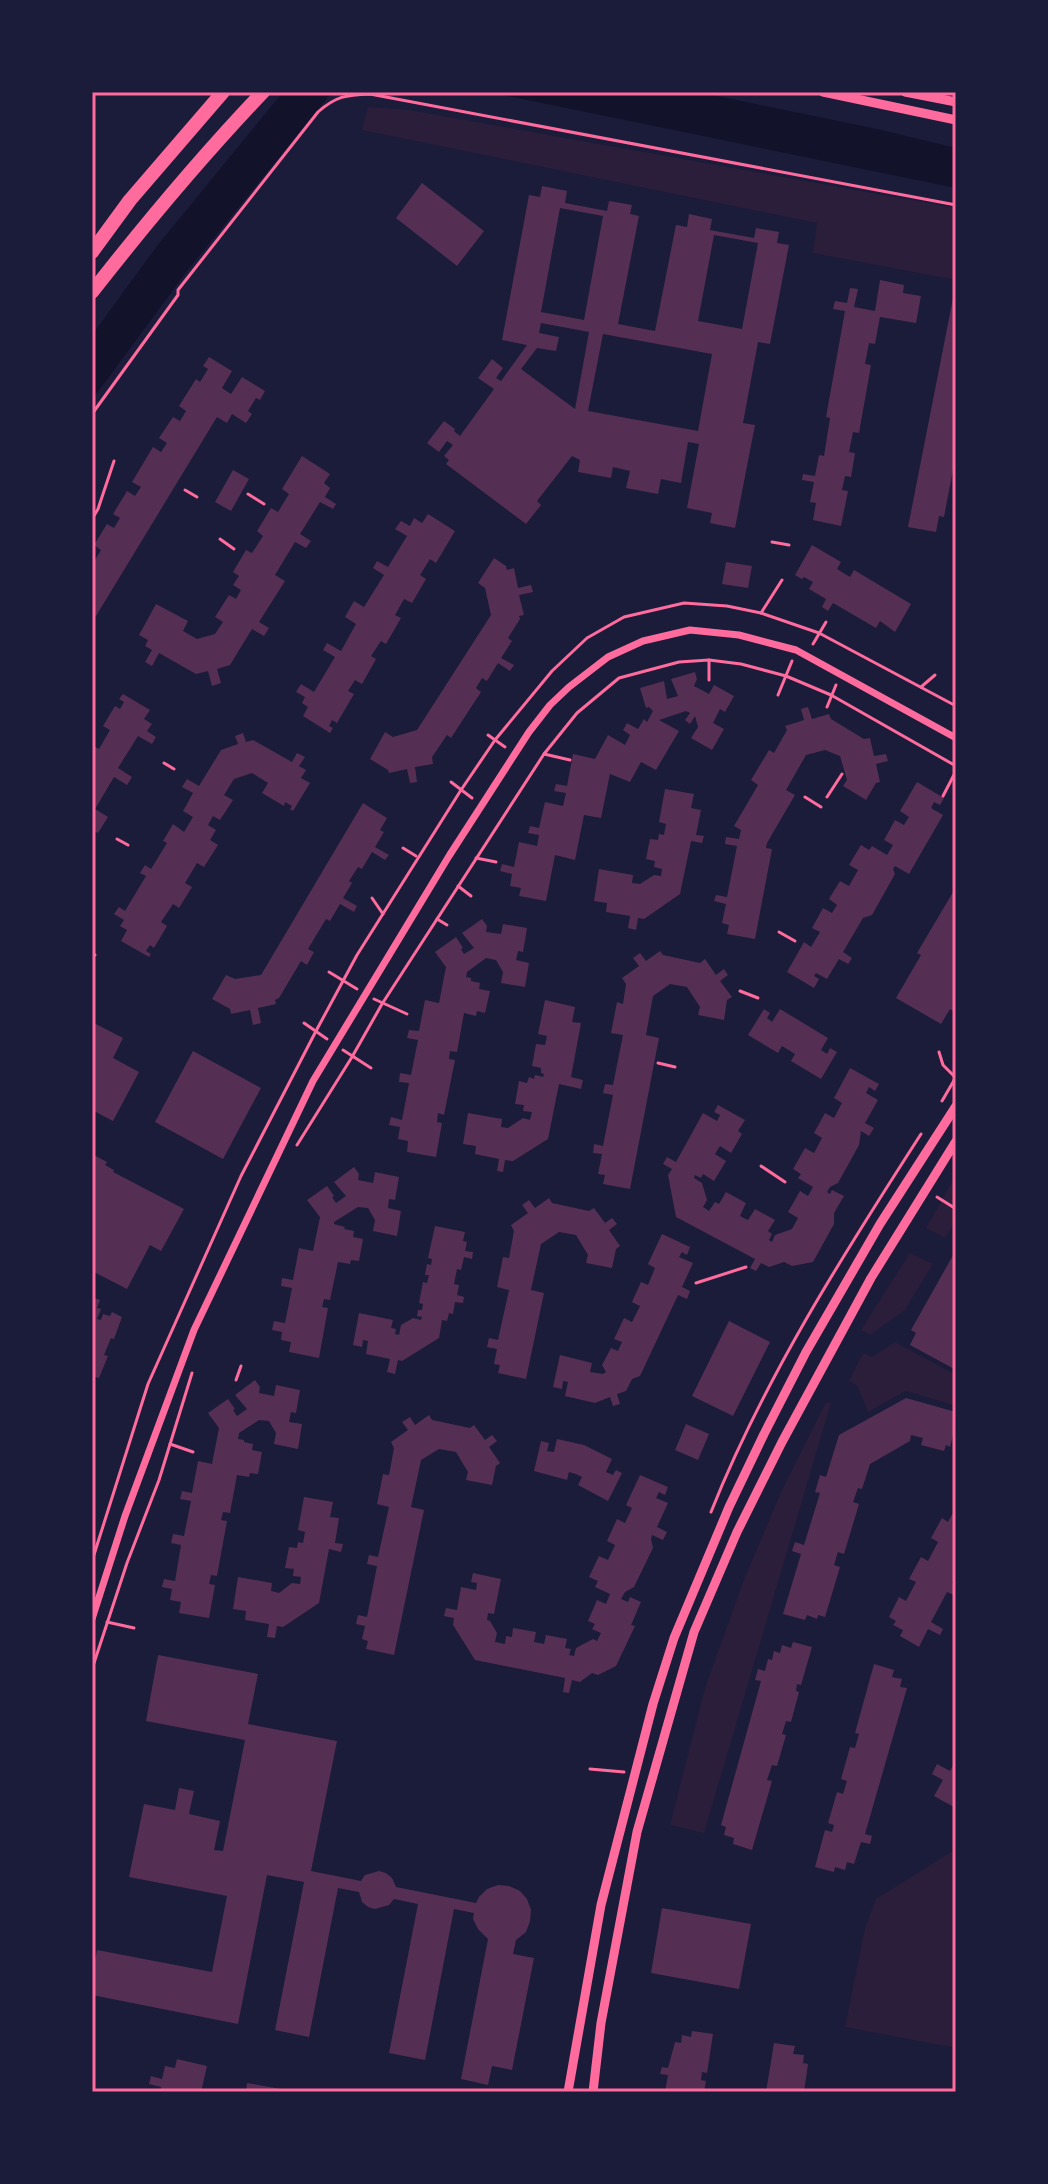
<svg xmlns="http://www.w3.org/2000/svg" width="1048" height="2184" font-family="Rubik,sans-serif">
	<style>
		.green { fill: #2a1e3b }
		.water { fill: #12122b }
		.building { fill: #542f53; fill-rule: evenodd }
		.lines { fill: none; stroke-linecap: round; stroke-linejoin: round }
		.path { stroke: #ff6b9d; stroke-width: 3 }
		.minor { stroke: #ff6b9d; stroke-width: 7 }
		.tertiary { stroke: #ff6b9d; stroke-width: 9 }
		.motorway { stroke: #ff6b9d; stroke-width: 14 }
		.neatline { fill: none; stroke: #ff6b9d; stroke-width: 3 }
	</style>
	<rect width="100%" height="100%" fill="#1b1b3a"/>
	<!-- green -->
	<g class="green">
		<path d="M368,107L409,110L956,208V280L813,253L817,223L362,130Z"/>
		<path d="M956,1175V1220L945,1238L926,1228Z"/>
		<path d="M910,1253L933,1264L905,1310L870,1335L861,1330Z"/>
		<path d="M895,1342L956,1375V1406L906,1391L868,1412L857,1385L849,1381L863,1353L872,1357Z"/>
		<path d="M826,1402L831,1403L704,1833L670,1825L705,1688L745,1577L781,1492Z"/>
		<path d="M956,1849V2048L845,2027L865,1928L876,1899Z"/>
	</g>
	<!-- water -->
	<g class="water">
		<path d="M283,92H332L187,271L92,400V335L157,246Z"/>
		<path d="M488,92H698L877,129L956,148V188Z"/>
	</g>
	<!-- building -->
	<g class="building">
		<path d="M422,183L484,231L457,266L396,218Z"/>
		<path d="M542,186L567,191L565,203L607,211L609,201L632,205L630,214L639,216L618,324L655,331L676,225L687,227L689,214L712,219L710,230L754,238L756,228L779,232L777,243L789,245L770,344L758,342L743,423L755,425L735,528L710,523L712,513L687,508L699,444L688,442L681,483L661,479L658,494L626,488L630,471L613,467L611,478L578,472L580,460L572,456L537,501L541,505L526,524L446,464L449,460L444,456L453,445L447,441L439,452L427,443L444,421L455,429L454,431L460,436L494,389L478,378L492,359L503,368L496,378L501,381L527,345L502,340L529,195L540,197ZM560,208L603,216L584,320L541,312ZM714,235L758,243L742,329L698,321ZM541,323L589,332L575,409L521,369L537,348L556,351L559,337L539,333ZM603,334L712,354L698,431L588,411Z"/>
		<path d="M880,280L904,285L903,293L921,296L916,323L880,317L875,344L869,343L865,364L871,365L859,433L853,432L849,452L855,453L851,477L845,476L842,490L848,491L841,526L813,520L816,503L810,502L814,482L802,480L803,474L815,476L819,455L824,456L830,418L826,417L845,311L833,309L835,301L847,303L850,288L858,289L854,307L875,311Z"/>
		<path d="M955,288L956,454L944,517L939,516L936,532L908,527Z"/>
		<path d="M209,357L232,371L222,388L231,394L242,377L265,391L260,400L256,398L248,411L252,414L246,423L232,414L227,423L217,417L96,616L92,614V558L95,560L101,550L94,545L107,524L114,528L120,518L113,514L127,491L135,496L141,487L132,482L153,447L161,452L167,443L159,438L173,417L180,421L186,411L179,406L196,379L200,382L208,369L203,366Z"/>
		<path d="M302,456L330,474L324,483L330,488L325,497L336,504L333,509L320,502L300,534L311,541L306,548L295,542L275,575L285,581L259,622L269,628L264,636L252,629L230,665L217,669L221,683L212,686L208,671L196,674L159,653L152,666L145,662L152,650L145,646L148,640L139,635L156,604L188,621L183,631L197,639L215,634L223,622L215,617L229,595L236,599L241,590L233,585L239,576L233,572L246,550L252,553L263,536L257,531L271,508L278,512L289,494L282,489Z"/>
		<path d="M233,470L249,479L231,511L215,502Z"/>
		<path d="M428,514L455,531L436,563L430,559L420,575L426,579L412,603L404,599L395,615L401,618L386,644L381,641L371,656L376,659L362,684L355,680L348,691L354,694L337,723L332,720L329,726L333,728L330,733L303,716L308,707L302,703L305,697L296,692L301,684L314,692L335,657L323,650L327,643L341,651L356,624L345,617L354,601L364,607L384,575L373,568L377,561L388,567L407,536L395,529L401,521L410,526L414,518L422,523Z"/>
		<path d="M812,545L841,562L837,569L850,577L854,570L911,604L895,632L880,621L876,628L833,603L828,611L822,607L826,599L809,589L813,582L804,577L802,579L795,575Z"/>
		<path d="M494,558L506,566L507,570L514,568L518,588L531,585L533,592L519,595L524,615L519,616L520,619L508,638L512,641L501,658L514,665L510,671L498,663L487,681L482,678L476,688L481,692L451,738L447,735L432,757L433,764L415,767L417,782L410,783L407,769L389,773L388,770L370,759L385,732L393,737L417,730L491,615L485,588L478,583Z"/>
		<path d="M726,562L752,566L748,588L722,584Z"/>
		<path d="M695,672L697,679L694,686L709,694L714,685L734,696L725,712L720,709L713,723L724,729L712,750L691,738L698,727L695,716L690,724L685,720L690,713L686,711L659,720L679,731L656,770L641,762L630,782L610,774L601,818L584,815L575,860L555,855L546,901L519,896L521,888L510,886L512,874L500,871L502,864L514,867L519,842L537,846L539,835L528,833L530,826L539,828L545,802L563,806L566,793L554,791L556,784L567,786L573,754L595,759L608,735L625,745L630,735L623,730L627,723L638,729L644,719L647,722L653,711L649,707L646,708L640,688L664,681L667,699L678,696L671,679Z"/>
		<path d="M123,694L150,710L144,719L152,724L147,731L156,737L152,744L138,736L118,768L132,777L127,785L114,777L95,809L108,817L98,833L92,830V745L99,749L110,730L103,726L115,706L120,709L124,702L119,699Z"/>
		<path d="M808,707L812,719L829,714L831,719L864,739L870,738L874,756L886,754L888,761L876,764L880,782L876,783L866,800L843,786L847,780L840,756L825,750L806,755L786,790L795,795L767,843L766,848L772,849L755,939L727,934L729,925L722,923L726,904L714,901L716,895L727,897L737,846L725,844L726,837L739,839L741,830L734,826L758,785L751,780L769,750L774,753L787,730L785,726L804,720L801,709Z"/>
		<path d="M243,733L246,742L253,740L292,762L297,753L305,757L299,766L306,770L301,778L310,783L293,811L290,809L292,806L285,802L284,806L262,793L268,783L252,773L234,779L224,795L233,800L220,820L213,816L208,825L216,830L210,840L218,845L204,867L197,863L185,883L192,887L179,908L173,904L161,922L167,926L154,948L150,945L146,951L151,954L149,957L121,941L127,930L120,926L124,920L114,914L119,907L125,911L146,876L140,873L145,865L151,869L167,843L163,841L173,824L184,832L193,817L183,811L193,793L182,787L187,779L199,786L221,750L238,744L235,736Z"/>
		<path d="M917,782L944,798L940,805L934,802L931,808L943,815L909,874L895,866L893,869L895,874L872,915L863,918L843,952L852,958L848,964L839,959L827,979L816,973L814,976L819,979L814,988L787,972L804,942L811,947L820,932L812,928L823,908L832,913L837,905L829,899L840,881L849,886L858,870L849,865L861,845L869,850L872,846L887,855L893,845L884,840L895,820L904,825L909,817L900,811Z"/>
		<path d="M665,789L694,794L691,808L701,810L696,835L704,836L702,843L691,841L680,894L644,919L638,918L636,930L628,928L630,916L606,912L607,903L594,901L599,869L633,875L632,883L640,884L654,875L661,876L662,869L654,867L655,861L646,859L650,839L658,840L659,834L664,835L666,824L659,822Z"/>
		<path d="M363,803L387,818L380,830L384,832L375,847L389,855L385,860L372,852L362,869L358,867L349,881L352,883L343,898L357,906L354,912L340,904L330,921L326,919L308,949L314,952L307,965L301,961L279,998L275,1000L276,1004L258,1008L261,1023L253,1025L250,1010L231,1014L230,1009L212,999L226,975L235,979L261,975Z"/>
		<path d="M956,887V1013L950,1009L941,1024L896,998L921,955L917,953Z"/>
		<path d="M482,919L487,926L486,932L501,934L503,924L527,928L523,952L518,951L516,960L529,963L525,987L501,983L503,972L496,960L486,958L467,972L466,977L471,978V981L480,983L479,989L490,991L485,1013L477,1011L476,1016L464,1013L457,1052L450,1051L449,1059L455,1060L444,1115L438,1113L437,1122L442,1123L436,1157L407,1152L408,1141L398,1139L400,1127L389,1125L391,1117L402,1120L409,1083L399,1082L400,1073L411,1075L418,1040L407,1038L409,1030L419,1031L425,1000L439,1003L446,967L435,952L456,937L463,948L461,949L464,954L474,948L462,933Z"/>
		<path d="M660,951L663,955L700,963L705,959L716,975L724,969L728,975L720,981L732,997L727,1000L724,1020L698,1015L700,1007L687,987L670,984L653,996L646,1035L659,1038L630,1189L603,1184L605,1175L598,1174L602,1154L593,1153L594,1144L603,1146L613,1095L603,1093L605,1084L613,1085L623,1035L611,1033L617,1002L623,1004L626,984L622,978L639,966L633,958L640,953L646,961Z"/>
		<path d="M545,1000L575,1007L572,1022L581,1023L571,1077L583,1080L581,1089L559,1084L548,1139L513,1161L505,1160L503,1172L497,1171L499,1159L475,1154L476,1146L463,1144L468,1113L502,1119L501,1127L508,1128L523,1118L530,1120L532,1112L523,1111L524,1105L515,1104L519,1081L527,1083L529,1077L534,1079L535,1075L543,1077L544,1074L541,1073V1068L532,1066L536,1044L545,1045L547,1036L538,1034Z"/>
		<path d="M764,1009L770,1013L767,1018L772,1022L780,1009L828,1038L821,1050L827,1054L830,1048L837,1052L821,1079L791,1061L795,1054L782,1046L778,1053L748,1035Z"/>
		<path d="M92,1022L123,1038L113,1058L139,1072L113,1121L92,1110Z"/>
		<path d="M193,1051L261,1088L223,1159L155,1122Z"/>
		<path d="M850,1068L879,1084L875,1091L869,1087L866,1093L878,1100L865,1123L874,1128L869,1136L861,1131L859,1145L838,1183L830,1187L827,1192L830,1194L832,1190L844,1196L834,1213V1224L813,1262L792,1266L784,1262L769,1267L761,1263L756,1271L750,1268L755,1259L676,1217L668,1175L672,1169L663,1164L667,1157L676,1162L703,1113L717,1121L720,1115L714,1112L718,1105L745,1120L738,1131L742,1134L731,1153L720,1146L715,1154L726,1161L714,1181L703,1174L701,1178L695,1175L694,1178L702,1183L707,1200L703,1207L709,1211L715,1202L719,1204L726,1192L746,1203L740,1216L748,1220L755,1209L775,1220L768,1231L772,1234L769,1240L772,1242L775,1235L792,1229L798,1218L788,1212L800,1191L808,1196L813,1187L798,1178L801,1174L793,1169L805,1148L814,1153L822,1138L814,1133L825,1113L834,1118L842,1103L834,1098Z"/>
		<path d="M92,1154L107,1162L105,1165L114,1170L113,1172L184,1209L161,1251L150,1245L127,1289L92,1271Z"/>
		<path d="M354,1167L359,1174L358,1180L373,1183L375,1172L399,1177L395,1200L389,1199L388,1208L401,1211L397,1236L373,1231L375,1220L368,1208L358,1207L334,1222V1224L345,1227L344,1229L354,1231L353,1237L363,1239L359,1261L351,1260L350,1264L338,1262L330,1300L324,1299L322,1307L328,1308L319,1358L289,1352L291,1342L281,1340L282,1332L272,1330L274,1321L285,1323L292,1288L281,1286L282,1278L293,1280L299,1248L313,1251L320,1217L307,1200L327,1186L334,1196L332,1197L336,1203L346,1196L334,1182Z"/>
		<path d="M549,1198L552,1203L589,1211L594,1208L605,1223L612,1218L617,1224L609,1230L620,1246L616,1249L612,1268L586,1263L588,1255L576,1235L559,1232L541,1244L531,1290L544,1293L526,1379L498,1373L500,1365L494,1364L497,1349L487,1347L489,1338L498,1340L509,1290L497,1287L503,1257L509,1258L514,1231L511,1225L528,1213L522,1205L529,1200L535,1208Z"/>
		<path d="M435,1226L465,1232L463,1241L467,1242L465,1251L473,1252L472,1259L464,1257L461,1270L457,1269L454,1284L459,1285L457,1295L464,1297L463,1303L455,1302L453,1314L449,1313L447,1321L442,1320L439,1338L402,1361L398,1360L395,1374L387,1372L390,1359L366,1354L368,1341L363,1340L362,1347L353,1345L359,1313L393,1320L391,1328L396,1329L395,1334L399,1335L401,1325L413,1318L421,1320L422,1317L417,1316L418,1310H422L423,1304L419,1303L423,1282L427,1283L429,1275H425L427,1264L431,1265L432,1259L428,1258Z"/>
		<path d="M662,1234L690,1247L687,1255L682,1252L679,1257L693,1263L682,1287L690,1291L687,1299L678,1295L640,1376L632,1379L626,1391L617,1394L620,1404L613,1406L610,1397L595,1403L565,1396L568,1382L563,1381L562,1389L553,1387L560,1355L592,1363L590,1372L603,1374L606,1372L602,1365L611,1348L618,1351L622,1342L614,1339L624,1318L632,1322L640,1306L632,1302L641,1282L648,1285L655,1268L648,1264Z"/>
		<path d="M956,1250V1370L910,1345L916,1333L911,1330Z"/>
		<path d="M92,1297L100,1300L97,1308L101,1309L97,1319L101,1320L103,1314L110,1316L112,1312L122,1317L114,1339L111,1338L104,1355L108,1356L99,1378L92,1376Z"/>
		<path d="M729,1321L770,1342L733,1416L692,1396Z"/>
		<path d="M255,1380L260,1387L259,1393L274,1396L276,1385L300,1390L296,1413L291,1412L289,1422L302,1424L298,1449L274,1444L276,1433L269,1421L259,1420L239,1433L238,1439L244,1440V1442L253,1444L252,1450L262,1452L258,1474L250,1473L249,1477L237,1475L230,1513L223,1512L221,1520L227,1521L217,1576L211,1575L209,1584L215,1585L209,1618L179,1613L181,1602L170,1600L172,1589L162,1587L164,1579L175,1581L181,1545L171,1543L173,1534L184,1536L191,1501L180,1499L182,1491L192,1493L198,1461L212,1464L219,1428L208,1413L228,1399L235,1409L233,1410L237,1416L247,1409L235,1395Z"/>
		<path d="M906,1398L956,1412V1435H953L950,1447L946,1445L944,1451L921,1445L923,1438L911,1435L910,1441L870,1464L862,1489L858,1488L853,1502L859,1504L844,1554L838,1552L834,1565L840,1567L825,1617L818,1615L817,1619L807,1615L805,1620L783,1614L801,1554L792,1551L795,1542L804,1545L820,1493L815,1492L820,1475L826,1477L839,1435Z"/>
		<path d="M429,1415L432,1420L470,1428L474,1425L485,1440L492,1435L497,1441L489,1447L500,1463L496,1466L492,1485L466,1480L468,1472L456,1452L439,1449L421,1460L411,1507L424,1510L394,1655L366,1649L368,1641L362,1639L365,1626L356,1624L358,1615L367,1617L377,1566L367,1564L369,1555L378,1557L389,1507L377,1504L383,1474L389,1475L394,1448L391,1442L408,1430L402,1422L410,1417L415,1425Z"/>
		<path d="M686,1424L709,1434L698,1460L675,1450Z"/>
		<path d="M557,1439L584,1445L612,1459L606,1472L613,1475L616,1470L622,1473L608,1501L578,1485L582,1477L576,1474L569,1472L567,1480L534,1471L541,1441L549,1443L547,1451L554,1452Z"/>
		<path d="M640,1475L668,1487L665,1495L659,1492L656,1498L668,1503L657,1527L667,1532L663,1540L652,1535L651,1539L653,1548L634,1587L625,1592L621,1599L628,1602L630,1597L641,1602L631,1625L635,1626L616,1666L598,1675L592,1673L580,1682L572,1680L569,1693L563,1692L565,1678L475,1660L453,1625L454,1618L444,1616L446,1608L457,1610L461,1587L476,1590L477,1583L471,1582L473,1573L501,1579L494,1614L488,1613L487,1620L490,1621L497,1633L495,1642L505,1644L506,1636L512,1637L513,1628L536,1632L534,1642L544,1644L546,1635L567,1639L565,1648L571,1649L569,1655L574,1656L576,1648L593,1639L597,1641L601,1633L592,1629L595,1624L588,1621L597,1600L606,1604L610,1594L595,1587L598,1581L589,1577L599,1556L608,1560L615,1545L607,1541L617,1519L625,1523L632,1508L626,1505Z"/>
		<path d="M304,1497L333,1502L330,1517L339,1518L335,1543L343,1544L341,1552L329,1549L319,1603L283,1627L277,1626L275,1638L267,1637L269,1624L245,1620L246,1611L233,1609L238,1577L272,1583L271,1591L279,1593L292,1583L300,1584L301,1577L293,1576L294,1569L285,1568L289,1547L297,1548L298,1542L303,1543L305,1532L298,1530Z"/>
		<path d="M956,1507V1576L952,1583L956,1585V1596L947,1592L931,1622L943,1629L940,1635L928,1629L919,1647L900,1636L903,1630L893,1625L896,1621L889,1617L899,1597L906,1601L916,1582L909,1579L921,1557L928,1561L938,1542L931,1538L942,1518L948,1522Z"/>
		<path d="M793,1642L812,1647L801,1685L797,1684L796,1691L799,1692L791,1722L786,1721L782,1734L786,1735L777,1766L772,1765L767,1780L772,1781L752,1850L733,1844L734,1838L724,1835L726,1827L721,1825L761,1681L755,1680L758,1669L765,1671L768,1659L772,1660L774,1651L780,1653L782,1645L791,1648Z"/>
		<path d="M158,1655L258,1674L248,1724L337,1741L311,1871L361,1881L365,1875L379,1871L386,1873L392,1878L396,1887L476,1903L479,1897L487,1889L498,1885L509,1886L520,1891L527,1899L531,1910L530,1921L526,1932L516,1940L513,1954L534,1958L512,2070L492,2066L488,2085L461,2079L488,1939L478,1929L473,1919L474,1913L454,1909L425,2060L389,2053L418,1904L394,1899L389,1905L375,1909L368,1907L362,1902L359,1892L338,1888L309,2037L275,2030L304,1882L267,1875L238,2024L92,1995V1977L97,1950L212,1972L227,1896L129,1877L144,1804L175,1810L179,1788L194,1791L189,1814L220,1821L214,1850L223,1851L245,1740L146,1721Z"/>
		<path d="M874,1664L894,1670L892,1677L902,1679L900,1687L907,1688L865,1834L872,1836L870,1844L861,1842L854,1864L847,1862L845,1870L835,1867L834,1872L815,1867L825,1830L832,1832L834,1825L828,1823L837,1792L843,1794L847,1781L841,1779L850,1747L855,1748L859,1734L855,1733Z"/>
		<path d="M956,1760V1803L954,1807L934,1796L943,1780L932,1774L937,1764L950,1771Z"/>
		<path d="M662,1908L751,1924L739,1989L651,1973Z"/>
		<path d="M692,2031L713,2034L707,2073L702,2072L701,2080L706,2081L704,2092H665L668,2075L660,2074L662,2067L668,2068L675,2042L681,2043L682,2035L691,2037Z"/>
		<path d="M774,2043L795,2046L793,2054L804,2055L803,2063L808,2064L804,2092H766Z"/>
		<path d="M177,2059L207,2066L201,2092H160L161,2087L149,2084L151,2076L162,2079L165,2066L175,2068Z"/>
		<path d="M247,2083L286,2090V2092H246Z"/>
	</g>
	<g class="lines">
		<!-- path -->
		<g class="path">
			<path d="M92,414L178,295V290L318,112C336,96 346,95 370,94L956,205"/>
			<path d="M185,490L197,497"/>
			<path d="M248,494L264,504"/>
			<path d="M92,519L98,509L114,461"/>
			<path d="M220,539L234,549"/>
			<path d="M772,542L789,545"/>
			<path d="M761,613L782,580"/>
			<path d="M813,644L826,622"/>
			<path d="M709,660V680"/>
			<path d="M921,687L935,675"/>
			<path d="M778,695L792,661"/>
			<path d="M827,707L836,685"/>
			<path d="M488,735L505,747"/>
			<path d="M544,754L570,760"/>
			<path d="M164,763L174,769"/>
			<path d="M451,782L472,798"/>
			<path d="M943,796L956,771"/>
			<path d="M805,797L821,807"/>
			<path d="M827,797L842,774"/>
			<path d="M117,839L128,845"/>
			<path d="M403,848L416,856"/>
			<path d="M476,858L496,862"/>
			<path d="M458,886L471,896"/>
			<path d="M372,898L383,914"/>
			<path d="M437,919L447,925"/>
			<path d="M779,932L795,941"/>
			<path d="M92,953L95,955"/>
			<path d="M329,972L357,989"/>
			<path d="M740,991L758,998"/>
			<path d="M374,999L407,1014"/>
			<path d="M304,1023L327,1039"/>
			<path d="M343,1050L371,1068"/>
			<path d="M939,1052L943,1065L956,1078"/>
			<path d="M658,1063L675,1067"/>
			<path d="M942,1101L956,1077"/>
			<path d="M297,1145L352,1057L382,1004L544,754L577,713L619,678L679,662L709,660L741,664L786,676L831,695L956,766"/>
			<path d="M761,1166L785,1182"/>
			<path d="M937,1197L953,1207"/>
			<path d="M696,1283L746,1267"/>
			<path d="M236,1380L241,1366"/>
			<path d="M170,1444L193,1452"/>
			<path d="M711,1512C765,1377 843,1255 921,1134"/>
			<path d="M92,1561L148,1384L241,1176L316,1031L357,955L461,790L495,740L552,671L587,638L624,617L684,603L727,606L761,613L819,633L956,706"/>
			<path d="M107,1622L134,1628"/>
			<path d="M92,1669L127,1563L159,1480L192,1373"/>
			<path d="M590,1769L624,1772"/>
		</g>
		<!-- minor -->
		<path class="minor" d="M92,1619L125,1516L194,1330L313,1081L449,856L529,732L550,705L569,687L608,657L643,641L690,630L739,635L796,650L956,738"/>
		<!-- tertiary -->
		<g class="tertiary">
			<path d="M823,92L956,120"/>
			<path d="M905,92L956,102"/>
			<path d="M568,2092L601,1905L653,1704L674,1638L729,1507L764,1434L806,1352L880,1224L956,1106"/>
			<path d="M593,2092L601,2023L637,1832L694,1632L737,1532L782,1442L871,1278L956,1141"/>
		</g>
		<!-- motorway -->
		<g class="motorway">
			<path d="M92,252L130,200L223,92"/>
			<path d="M92,292C146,223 202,156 263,92"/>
		</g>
	</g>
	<!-- border -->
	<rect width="1048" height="2184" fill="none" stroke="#1b1b3a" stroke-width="188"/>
	<rect x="94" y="94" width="860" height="1996" class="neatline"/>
</svg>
